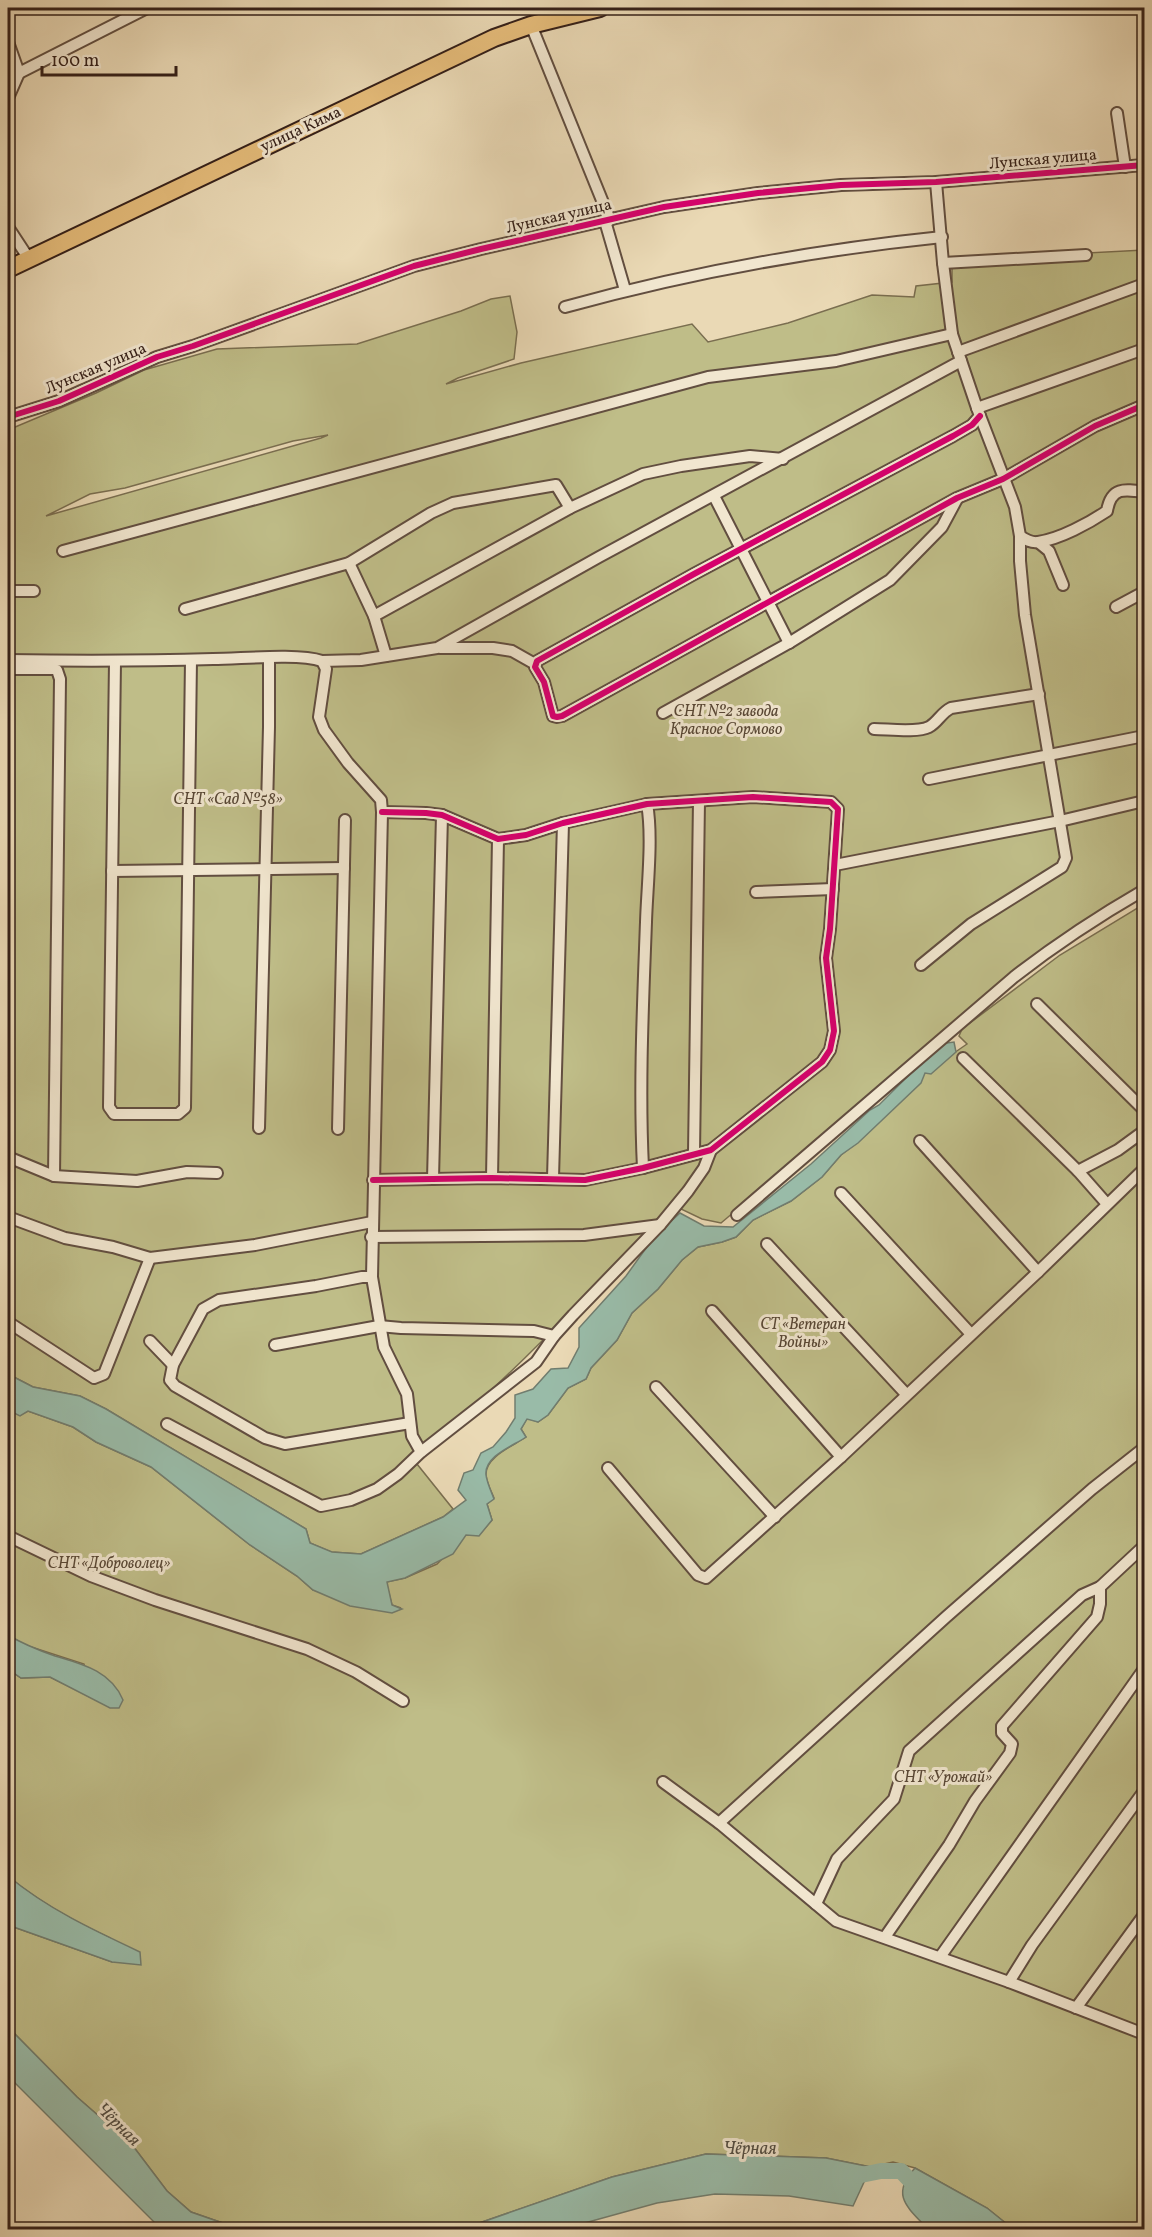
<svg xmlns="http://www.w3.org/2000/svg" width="1152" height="2237" font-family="Vollkorn,serif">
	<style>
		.green { fill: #bfbd88; stroke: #7a6e50; stroke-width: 1.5; fill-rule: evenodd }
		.water { fill: #99bba8; stroke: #717d6f; stroke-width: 1.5 }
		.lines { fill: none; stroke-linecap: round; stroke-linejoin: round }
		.river { stroke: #99bba8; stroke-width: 16 }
		.minor-casing { stroke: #624e40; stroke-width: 14 }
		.primary-casing { stroke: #352019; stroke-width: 20 }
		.minor { stroke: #f1e6cf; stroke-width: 10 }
		.primary { stroke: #e5bc7a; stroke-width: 16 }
		.cycleway-casing { stroke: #f1e6cf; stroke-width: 10 }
		.cycleway { stroke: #d6006c; stroke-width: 6 }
		.labels { text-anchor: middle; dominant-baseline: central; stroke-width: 6; stroke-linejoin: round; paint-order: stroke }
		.street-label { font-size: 16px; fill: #352019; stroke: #f1e6cf }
		.park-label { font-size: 16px; font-style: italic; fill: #584735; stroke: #f1e6cf }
		.water-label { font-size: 18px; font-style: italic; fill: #534e44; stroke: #f1e6cf }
	</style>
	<rect width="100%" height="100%" fill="#ead9b5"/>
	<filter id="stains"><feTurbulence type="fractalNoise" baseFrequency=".00333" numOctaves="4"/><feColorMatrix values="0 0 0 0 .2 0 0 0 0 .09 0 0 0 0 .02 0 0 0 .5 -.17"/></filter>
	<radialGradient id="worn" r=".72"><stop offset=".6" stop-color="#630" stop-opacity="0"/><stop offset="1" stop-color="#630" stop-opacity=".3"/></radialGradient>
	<!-- green -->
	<g class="green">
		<path d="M1144,250V886L1052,943L721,1223L702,1219L675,1206L660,1216C582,1302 503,1385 413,1459L453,1509L443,1517L361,1554L331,1552L310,1543L306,1529L106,1409L80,1396L33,1387L8,1374V430L96,393L144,370L217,349L357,344L461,311L491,299L510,296L517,332L514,359L458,378L446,384L521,363L692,324L708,342L788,323L872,295L914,297L916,286L952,282V260ZM328,435L321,438L46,516L90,494L125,488L293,441Z"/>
		<path d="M1144,904V2229H1013L987,2208L915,2168L893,2162L871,2167L826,2158L706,2154L612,2177L462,2229H240L191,2212L167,2191L133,2146L77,2097L8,2027V1925L112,1962L110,1938C73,1921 39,1902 8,1876V1669L21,1678L50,1677L90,1697L84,1664L25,1645L8,1635V1410L20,1415L28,1411L73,1427L96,1442L151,1467L250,1545L297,1576L313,1590L401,1608L392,1605L386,1582L405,1578L437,1564L465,1535H479L492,1520L487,1504L494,1498C491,1491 487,1483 486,1475C485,1457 513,1446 526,1437L521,1429L527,1418L538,1422L548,1415L568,1388L586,1379L591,1368L617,1340L632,1313L658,1289L682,1260L698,1247L722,1242L736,1237L753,1220L791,1201L822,1177L841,1155L858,1142L925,1073L967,1044L959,1036L962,1029L1060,955Z"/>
	</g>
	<!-- water -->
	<g class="water">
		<path d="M954,1042L956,1052L931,1074L925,1073L921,1083L858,1143L841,1155L822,1177L791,1201L753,1220L736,1237L722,1242L698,1247L682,1260L658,1289L632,1313L617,1340L591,1368L586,1379L568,1388L548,1415L538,1422L527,1419L521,1429L526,1437C513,1446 484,1456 486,1475C487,1483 491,1491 494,1499L487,1504L492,1520L479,1536L466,1535L453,1554L405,1578L387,1582L392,1605L402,1609L392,1613L350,1606L313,1590L297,1576L250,1545L151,1467L96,1442L73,1427L28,1411L20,1416L8,1410V1374L33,1387L80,1396L106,1409L306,1529L310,1543L332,1552L361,1554L443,1517L466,1500L458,1490L464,1473L473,1470L481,1453L493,1447L506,1432L515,1418V1395L533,1389L551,1369L568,1368L579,1347V1328L626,1276L654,1237L680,1213L704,1226L733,1227L811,1164L870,1110L879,1105L940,1044Z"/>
		<path d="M8,1635C23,1644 38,1650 55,1656C82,1664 111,1671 123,1700L119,1708H110L50,1677L21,1678L8,1669Z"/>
		<path d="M8,1876C48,1909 93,1930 140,1952L141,1965L112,1962L8,1925Z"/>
		<path d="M8,2027L77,2097L133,2146L167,2191L191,2212L240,2229H163L157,2225L8,2076Z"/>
		<path d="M706,2154L826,2158L871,2167L853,2206L789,2196L715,2194L657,2203L563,2229H462L612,2177Z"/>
		<path d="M915,2168L987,2208L1013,2229H928C907,2207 890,2195 915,2168Z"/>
	</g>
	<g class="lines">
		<!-- river -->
		<path class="river" d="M846,2178L881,2171H901L921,2192"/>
		<defs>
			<g id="minor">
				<path d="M531,25L610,220"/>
				<path d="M8,42L19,73L147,8"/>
				<path d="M8,98L19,73"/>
				<path d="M1117,113L1125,167"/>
				<path d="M605,221L625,290"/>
				<path d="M8,227L29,259"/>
				<path d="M943,263L1086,255"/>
				<path d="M565,307C688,273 815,250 942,237"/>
				<path d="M958,352L1144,284"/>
				<path d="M977,408L1144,349"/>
				<path d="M980,416L972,425L953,436L694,574L537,661L535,667L544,682L553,716L557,717L562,716L957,498L1003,479L1095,426L1144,405"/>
				<path d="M8,417L59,401L157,357L193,346L414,266L481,249L664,207L758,193L841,185L936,182L1144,165"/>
				<path d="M714,496L789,643"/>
				<path d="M1020,536C1026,540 1031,543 1038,542C1060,539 1089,523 1107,511C1111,487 1124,489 1144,492"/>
				<path d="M1038,542L1049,551L1063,585"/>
				<path d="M63,551L708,377L836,361L952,334"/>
				<path d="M349,563L374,616L386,656"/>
				<path d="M8,591H34"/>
				<path d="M1116,607L1144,592"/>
				<path d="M185,609L349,563L431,513L453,503L556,485L570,508"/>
				<path d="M374,616L570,508L643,474L681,466L750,456L783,459"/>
				<path d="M440,648H493L512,651L535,664"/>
				<path d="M8,660C76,661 144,661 213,659C241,659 297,653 322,661L326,669L319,717L324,730L348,763L381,800L382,812L372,1277L384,1347L407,1394L412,1436L421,1452"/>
				<path d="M322,661L361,660L437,648L599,557L961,361"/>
				<path d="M115,662L109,1107L114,1114H178L185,1108L191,660"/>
				<path d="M8,669H53L57,670L60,679L54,1176"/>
				<path d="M663,713L789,643L890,580L942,527L957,499"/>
				<path d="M874,729C888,729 917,733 929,727C938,722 941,713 951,708L1039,694"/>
				<path d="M929,779L1144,736"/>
				<path d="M835,865L1060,821L1144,801"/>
				<path d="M112,871L344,868"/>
				<path d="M756,892L833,889"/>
				<path d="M921,965L971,924L1062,867L1066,858L1025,615L1020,561V536L1015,507L977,408L952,334L943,263L936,182"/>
				<path d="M1037,1004L1144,1110"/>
				<path d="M963,1058L1078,1171L1107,1204"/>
				<path d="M259,1128L269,727V658"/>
				<path d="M338,1129L345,820"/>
				<path d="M920,1141L1038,1272"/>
				<path d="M694,1153L699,801"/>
				<path d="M8,1157L54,1176L137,1181L187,1172L217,1173"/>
				<path d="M643,1168C639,1086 643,1004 646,922C647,888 653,837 647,804"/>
				<path d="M1078,1171L1118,1150L1144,1131"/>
				<path d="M492,1178L498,839"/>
				<path d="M553,1178L563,823"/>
				<path d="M433,1179L442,815"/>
				<path d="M373,1180L492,1178L585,1180L643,1168L711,1150L822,1062L830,1050L834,1031L826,958L830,929L838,809L831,802L753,797L647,804L563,823L526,835L498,839L442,815L426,813L382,812"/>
				<path d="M841,1193L970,1333"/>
				<path d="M737,1215L1014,977C1055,945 1099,916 1144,890"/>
				<path d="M8,1217L65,1238L113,1247L150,1258L255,1245L372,1222"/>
				<path d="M371,1237L584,1235L660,1225"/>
				<path d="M767,1244L906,1394"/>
				<path d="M372,1277H362L316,1286L219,1300L203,1309L173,1365L170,1380L175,1386L265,1438L285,1444L410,1423"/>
				<path d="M712,1311L841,1457"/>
				<path d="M8,1322L94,1378L104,1374L150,1258"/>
				<path d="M150,1341L173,1365"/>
				<path d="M275,1345L379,1326L401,1328L534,1331L554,1336"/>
				<path d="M656,1387L775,1517"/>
				<path d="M167,1424L321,1506L351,1500L377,1489L398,1474L421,1452L536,1362L554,1336L573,1315L660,1225L688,1191L704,1168L711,1150"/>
				<path d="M608,1468L698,1575L706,1578L841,1457L1038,1272L1144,1169"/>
				<path d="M8,1536L91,1576L155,1600L307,1649L356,1672L403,1701"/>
				<path d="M663,1782L719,1823L836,1921L1009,1982L1144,2034"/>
				<path d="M719,1823L946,1617L1092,1489L1144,1448"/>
				<path d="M816,1904L837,1859L894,1799L909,1751L1082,1595L1100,1587"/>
				<path d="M885,1937L949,1845L975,1801L1010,1753L1012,1744L1002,1733V1726L1097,1617L1100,1604V1587L1144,1546"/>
				<path d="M940,1957L1144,1669"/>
				<path d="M1009,1982L1032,1945L1144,1791"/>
				<path d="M1076,2008L1144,1915"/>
			</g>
			<path id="primary" d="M8,269L494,38L531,25L600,8"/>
		</defs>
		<!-- minor casing -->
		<use href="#minor" class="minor-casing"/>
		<!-- primary casing -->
		<use href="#primary" class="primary-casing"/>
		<!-- minor -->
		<use href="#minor" class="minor"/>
		<!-- primary -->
		<use href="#primary" class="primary"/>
		<defs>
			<g id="cycleway">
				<path d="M980,416L972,425L953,436L694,574L537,661L535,667L544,682L553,716L557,717L562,716L957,498L1003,479L1095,426L1144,405"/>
				<path d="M8,417L59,401L157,357L193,346L414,266L481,249L664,207L758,193L841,185L936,182L1144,165"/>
				<path d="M373,1180L492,1178L585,1180L643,1168L711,1150L822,1062L830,1050L834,1031L826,958L830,929L838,809L831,802L753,797L647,804L563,823L526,835L498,839L442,815L426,813L382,812"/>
			</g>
		</defs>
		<!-- cycleway casing -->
		<use href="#cycleway" class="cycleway-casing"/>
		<!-- cycleway -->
		<use href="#cycleway" class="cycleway"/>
	</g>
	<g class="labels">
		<!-- street labels -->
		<g class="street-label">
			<text transform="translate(301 130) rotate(-25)">улица Кима</text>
			<text transform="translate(1043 160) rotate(-5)">Лунская улица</text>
			<text transform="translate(559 217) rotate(-13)">Лунская улица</text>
			<text transform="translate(96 369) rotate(-23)">Лунская улица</text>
		</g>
		<!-- park labels -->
		<g class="park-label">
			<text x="726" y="712">СНТ №2 завода<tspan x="726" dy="18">Красное Сормово</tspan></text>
			<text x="228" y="800">СНТ «Сад №58»</text>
			<text x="803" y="1325">СТ «Ветеран<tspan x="803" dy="18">Войны»</tspan></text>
			<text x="109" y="1564">СНТ «Доброволец»</text>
			<text x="943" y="1778">СНТ «Урожай»</text>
		</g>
		<!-- water labels -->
		<g class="water-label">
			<text transform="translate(118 2125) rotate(45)">Чёрная</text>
			<text x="750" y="2149">Чёрная</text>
		</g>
	</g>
	<!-- margin -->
	<rect width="1152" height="2237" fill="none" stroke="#ead9b5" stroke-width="30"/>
	<rect x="9" y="9" width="1134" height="2219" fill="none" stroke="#352019" stroke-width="3"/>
	<rect x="15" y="15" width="1122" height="2207" fill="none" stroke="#352019" stroke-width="1.5"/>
	<!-- scale -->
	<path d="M42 66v9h134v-9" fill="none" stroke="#352019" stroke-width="3"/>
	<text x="51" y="66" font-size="18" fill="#352019" stroke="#f1e6cf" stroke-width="4.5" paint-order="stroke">100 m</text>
	<rect width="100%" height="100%" filter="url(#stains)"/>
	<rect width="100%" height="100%" fill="url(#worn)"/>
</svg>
